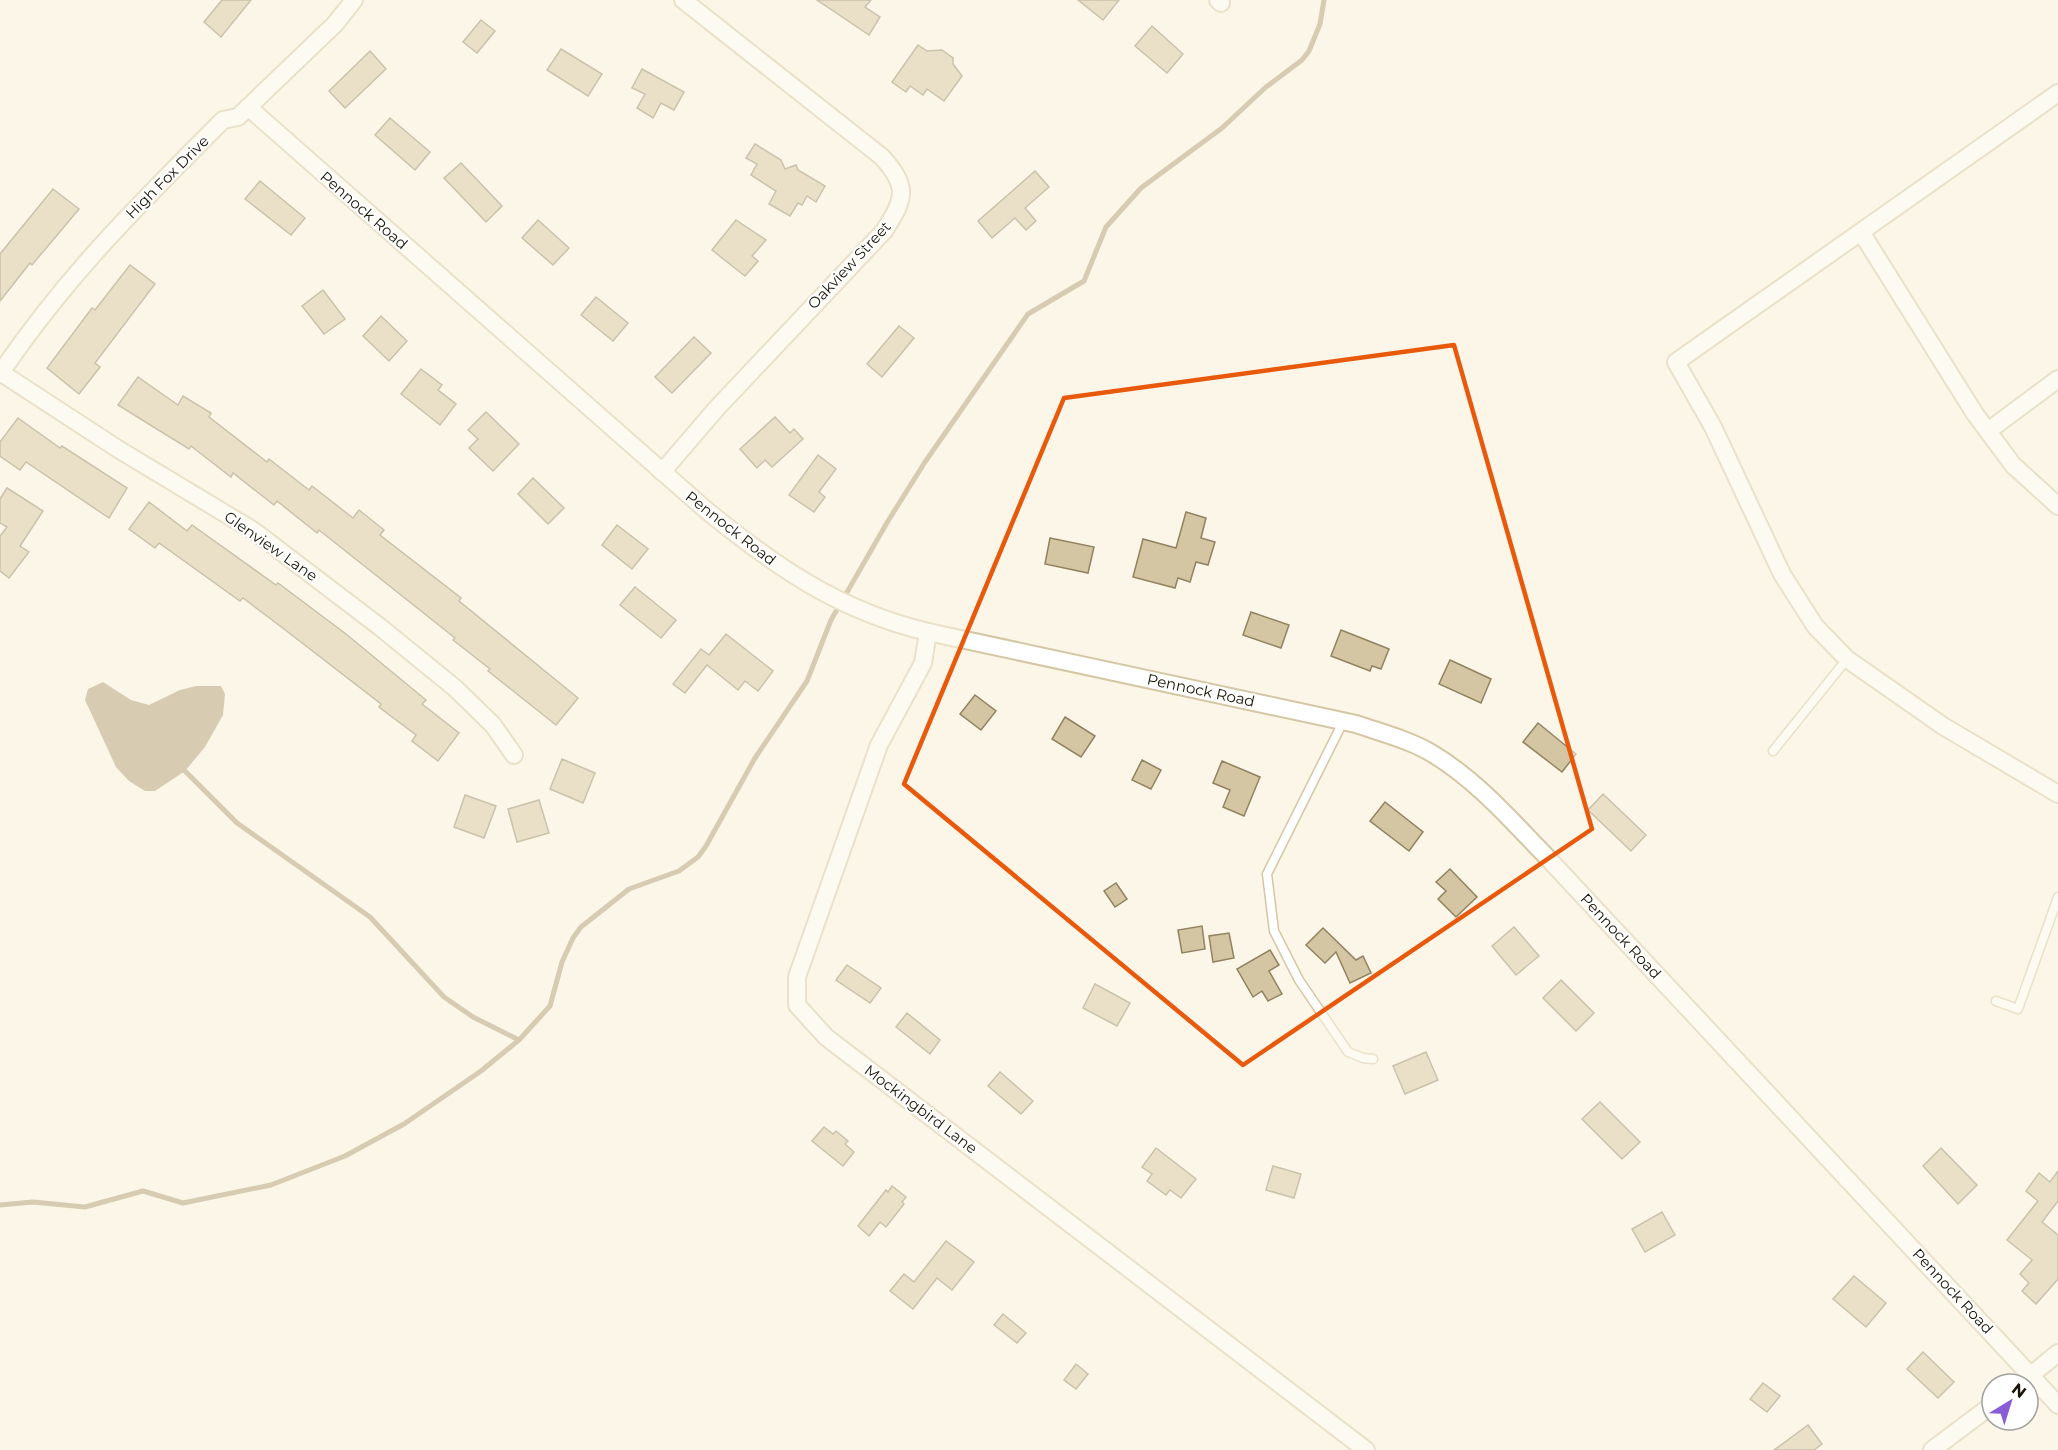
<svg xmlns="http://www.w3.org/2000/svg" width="2058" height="1450" font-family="Montserrat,sans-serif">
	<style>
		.water { fill: #ab9970 }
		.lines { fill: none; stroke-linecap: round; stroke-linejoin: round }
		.stream { stroke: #ab9970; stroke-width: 5 }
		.building { fill: #d5c6a3; stroke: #918362; stroke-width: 1.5 }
		.service-casing { stroke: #d6c7a4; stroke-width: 11 }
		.minor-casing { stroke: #d6c7a4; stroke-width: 20 }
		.service { stroke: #fff; stroke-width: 8 }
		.minor { stroke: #fff; stroke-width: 16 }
		.marked { fill: none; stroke: #e8590c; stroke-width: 4.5; stroke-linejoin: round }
		.labels { text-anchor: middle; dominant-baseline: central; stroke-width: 4.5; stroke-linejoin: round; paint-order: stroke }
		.street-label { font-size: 15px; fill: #191407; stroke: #fff }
	</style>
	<rect width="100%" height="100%" fill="#fcf6e8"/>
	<!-- water -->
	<path class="water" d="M103,682L131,700L149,705L180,690L196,686H221L225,694L223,715L205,747L185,771L155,791H145L129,781L116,767L85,700L88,689Z"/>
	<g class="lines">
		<!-- stream -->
		<g class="stream">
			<path d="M180,766L237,823L370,917L444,997L473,1017L519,1040"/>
			<path d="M0,1205L33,1202L85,1207L143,1191L183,1203L271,1185L345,1156L404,1124L481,1071L519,1040L550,1006L562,962L573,938L581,927L629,889L679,871L698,857L706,846L755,758L807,681L831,620L888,521L925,462L1028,314L1084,281L1106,227L1141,188L1222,128L1266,87L1302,60L1309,51L1320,24L1324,0"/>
		</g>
	</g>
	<!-- building -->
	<g class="building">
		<path d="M222,0H251L221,37L204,22Z"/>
		<path d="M817,0H871L865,7L880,17L869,35Z"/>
		<path d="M1078,0H1119L1103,20Z"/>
		<path d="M481,20L495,31L477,53L463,42Z"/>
		<path d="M1152,26L1183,54L1167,73L1135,46Z"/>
		<path d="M918,45L927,51L942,50L953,58V64L962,76L944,101L927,89L923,95L910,86L906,92L892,82Z"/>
		<path d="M561,49L602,74L588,96L547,70Z"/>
		<path d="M370,51L386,69L345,108L329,91Z"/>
		<path d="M642,69L684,92L674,110L661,103L653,118L637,108L645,94L632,88Z"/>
		<path d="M390,118L430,152L415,170L375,135Z"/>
		<path d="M755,144L781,160L785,169L796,165L798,170L825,186L816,202L807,196L802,205L798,203L790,216L769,204L776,191L751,175L757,164L746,158Z"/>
		<path d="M461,163L502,206L486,222L444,178Z"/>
		<path d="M1035,171L1049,187L1025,208L1036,221L1026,230L1015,218L992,238L978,221Z"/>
		<path d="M260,181L305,218L291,235L245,199Z"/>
		<path d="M53,189L79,209L32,265L30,263L0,301V254Z"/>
		<path d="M538,220L569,248L553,265L522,238Z"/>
		<path d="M736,220L766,240L752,256L758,261L745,276L712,250Z"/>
		<path d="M130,265L155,284L95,363L100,367L79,394L47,368L92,308L95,310Z"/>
		<path d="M323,290L345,319L324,334L302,306Z"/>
		<path d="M596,297L628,323L613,341L581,315Z"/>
		<path d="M381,316L407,341L389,361L363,336Z"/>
		<path d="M899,326L914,338L882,377L867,364Z"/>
		<path d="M694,337L711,353L672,393L655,377Z"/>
		<path d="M421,369L442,385L438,390L456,404L440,425L401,394Z"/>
		<path d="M138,377L178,405L183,396L211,413L209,417L267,462L269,459L309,490L312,486L353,518L359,510L384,530L380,535L461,598L459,601L578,698L556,725L488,671L490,669L453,640L455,638L319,530L317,533L277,501L274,505L233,473L231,477L191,446L189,449L118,405Z"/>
		<path d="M486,412L519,444L493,471L469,448L478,439L468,430Z"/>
		<path d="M775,417L790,433L794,429L803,439L772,467L765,460L757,468L740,449Z"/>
		<path d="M18,418L60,448L62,446L127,488L109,518L26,462L20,470L0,456V442Z"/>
		<path d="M818,455L836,469L819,492L825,497L814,512L789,495Z"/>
		<path d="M533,478L564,508L548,524L518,494Z"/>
		<path d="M7,488L43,511L20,546L29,552L9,578L0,571V536L7,527L0,523V499Z"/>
		<path d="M149,502L187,531L192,525L276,585L278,583L346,634L426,700L422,704L459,733L438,761L412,741L416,735L379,707L381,704L284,629L243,598L240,601L159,543L155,548L129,529Z"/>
		<path d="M1186,512L1206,518L1201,538L1215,542L1208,565L1196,562L1190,582L1178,578L1175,588L1133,577L1143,539L1176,548Z"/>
		<path d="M617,525L648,549L632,569L602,545Z"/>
		<path d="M1050,538L1094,547L1088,573L1045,564Z"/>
		<path d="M635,587L676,620L661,638L620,605Z"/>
		<path d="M1251,612L1289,625L1281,648L1243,635Z"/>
		<path d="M1341,630L1389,649L1381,669L1372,666L1370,671L1331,656Z"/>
		<path d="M726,634L773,671L758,691L745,681L738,690L707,665L685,693L673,684L701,649L709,655Z"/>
		<path d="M1450,660L1491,679L1481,703L1439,684Z"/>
		<path d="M975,695L996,711L981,730L960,714Z"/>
		<path d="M1065,717L1095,736L1081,757L1052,739Z"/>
		<path d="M1538,723L1576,754L1562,772L1523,742Z"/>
		<path d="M562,759L595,773L583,803L550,789Z"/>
		<path d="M1142,760L1161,770L1151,789L1132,780Z"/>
		<path d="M1222,761L1260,777L1244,816L1223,807L1230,790L1213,783Z"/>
		<path d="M1603,794L1646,835L1631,851L1588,810Z"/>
		<path d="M465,795L496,806L484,838L454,827Z"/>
		<path d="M539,800L549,833L517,842L508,809Z"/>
		<path d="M1385,802L1423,832L1409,851L1370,821Z"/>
		<path d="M1450,869L1477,897L1456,917L1438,899L1446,891L1436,882Z"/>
		<path d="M1116,883L1127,899L1115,907L1104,891Z"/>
		<path d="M1202,926L1205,949L1182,953L1178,930Z"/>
		<path d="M1514,927L1539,956L1516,975L1492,946Z"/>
		<path d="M1323,928L1356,960L1363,956L1371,973L1350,983L1336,952L1325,963L1306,945Z"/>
		<path d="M1229,933L1234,958L1213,962L1209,936Z"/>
		<path d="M1270,950L1279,965L1269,971L1282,994L1268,1001L1262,991L1253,997L1237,969Z"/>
		<path d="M847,965L881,988L870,1003L836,980Z"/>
		<path d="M1561,980L1594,1013L1576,1031L1543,998Z"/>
		<path d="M1095,984L1130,1003L1117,1026L1083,1008Z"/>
		<path d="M907,1013L940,1040L930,1054L896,1027Z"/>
		<path d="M1426,1052L1438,1080L1405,1094L1393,1066Z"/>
		<path d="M1000,1072L1033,1101L1021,1114L988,1086Z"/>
		<path d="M1600,1102L1640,1142L1622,1159L1582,1119Z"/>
		<path d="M824,1127L833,1134L836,1131L848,1141L845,1144L854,1152L843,1166L812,1141Z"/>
		<path d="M1156,1148L1196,1179L1181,1198L1170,1190L1166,1195L1147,1181L1152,1174L1142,1167Z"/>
		<path d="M1941,1148L1977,1185L1958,1204L1923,1166Z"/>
		<path d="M1273,1166L1301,1174L1294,1198L1266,1190Z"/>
		<path d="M2058,1171V1201L2042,1222L2058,1235V1279L2036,1304L2022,1291L2029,1283L2020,1274L2032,1260L2007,1240L2038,1201L2026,1191L2039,1173L2050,1182Z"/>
		<path d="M892,1186L906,1197L902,1202L904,1204L886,1227L880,1222L869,1236L858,1226L886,1190L888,1192Z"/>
		<path d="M1662,1212L1675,1235L1645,1252L1632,1229Z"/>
		<path d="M946,1241L974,1262L952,1290L937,1278L913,1309L890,1291L904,1274L914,1282Z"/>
		<path d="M1854,1276L1886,1303L1866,1327L1833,1299Z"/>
		<path d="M1003,1314L1026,1333L1017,1343L994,1325Z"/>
		<path d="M1923,1352L1954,1382L1938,1398L1907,1369Z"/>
		<path d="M1076,1364L1088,1374L1076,1389L1064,1380Z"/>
		<path d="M1763,1383L1780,1396L1767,1412L1750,1399Z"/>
		<path d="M1808,1425L1822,1444L1814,1450H1774Z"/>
	</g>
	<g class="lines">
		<defs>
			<g id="service">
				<path d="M1343,722L1267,874L1274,931L1299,980L1348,1052L1363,1058L1373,1059"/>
				<path d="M1773,751L1847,659"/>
				<path d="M1996,1001L2018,1009L2058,897"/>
			</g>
			<g id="minor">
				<path d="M1218,0L1221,3"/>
				<path d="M2058,93L1676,362L1713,427L1782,574L1815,626L1847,659L1943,726L2058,794"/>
				<path d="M248,107L706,510C776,567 839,611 928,632L1356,724C1382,733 1410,740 1433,754C1476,780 1509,818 1543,853L2058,1405"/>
				<path d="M1861,232L1975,414L2013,465L2058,506"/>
				<path d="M0,372L118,449L254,531L380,627L455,688L493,725L514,755"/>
				<path d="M0,374C66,276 140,203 223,120L238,117L335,24L354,0"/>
				<path d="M1988,431L2058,379"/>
				<path d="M662,472L717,408L884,231C905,199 909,187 882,157L683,0"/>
				<path d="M928,632L923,663L879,745L797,977V1005L826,1037L1366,1450"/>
				<path d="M2020,1384L2058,1353"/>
				<path d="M1932,1450L1992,1405"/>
			</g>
		</defs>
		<!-- service casing -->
		<use href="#service" class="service-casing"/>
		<!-- minor casing -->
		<use href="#minor" class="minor-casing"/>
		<!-- service -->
		<use href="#service" class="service"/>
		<!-- minor -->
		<use href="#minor" class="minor"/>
	</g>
	<!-- marked area -->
	<path d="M0 0H2058V1450H0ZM1454,345L1592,829L1243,1065L904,784L1064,398Z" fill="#fcf6e8" fill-opacity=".55" fill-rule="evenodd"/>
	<path class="marked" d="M1454,345L1592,829L1243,1065L904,784L1064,398Z"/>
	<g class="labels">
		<!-- street labels -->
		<g class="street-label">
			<text transform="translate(167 177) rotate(-45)">High Fox Drive</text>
			<text transform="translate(364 210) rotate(41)">Pennock Road</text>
			<text transform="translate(849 265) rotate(-47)">Oakview Street</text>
			<text transform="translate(731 528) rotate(38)">Pennock Road</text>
			<text transform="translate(271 546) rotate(35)">Glenview Lane</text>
			<text transform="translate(1201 690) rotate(12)">Pennock Road</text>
			<text transform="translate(1621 936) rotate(47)">Pennock Road</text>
			<text transform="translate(921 1109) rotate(37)">Mockingbird Lane</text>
			<text transform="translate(1953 1291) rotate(47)">Pennock Road</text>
		</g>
	</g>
	<!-- north arrow -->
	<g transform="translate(2010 1402) rotate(38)"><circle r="28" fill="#ffffff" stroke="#a3a19c" stroke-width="1.5"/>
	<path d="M0-4.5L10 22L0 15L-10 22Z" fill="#8a5dd7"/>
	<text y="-9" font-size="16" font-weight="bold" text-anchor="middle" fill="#191407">N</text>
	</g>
</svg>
